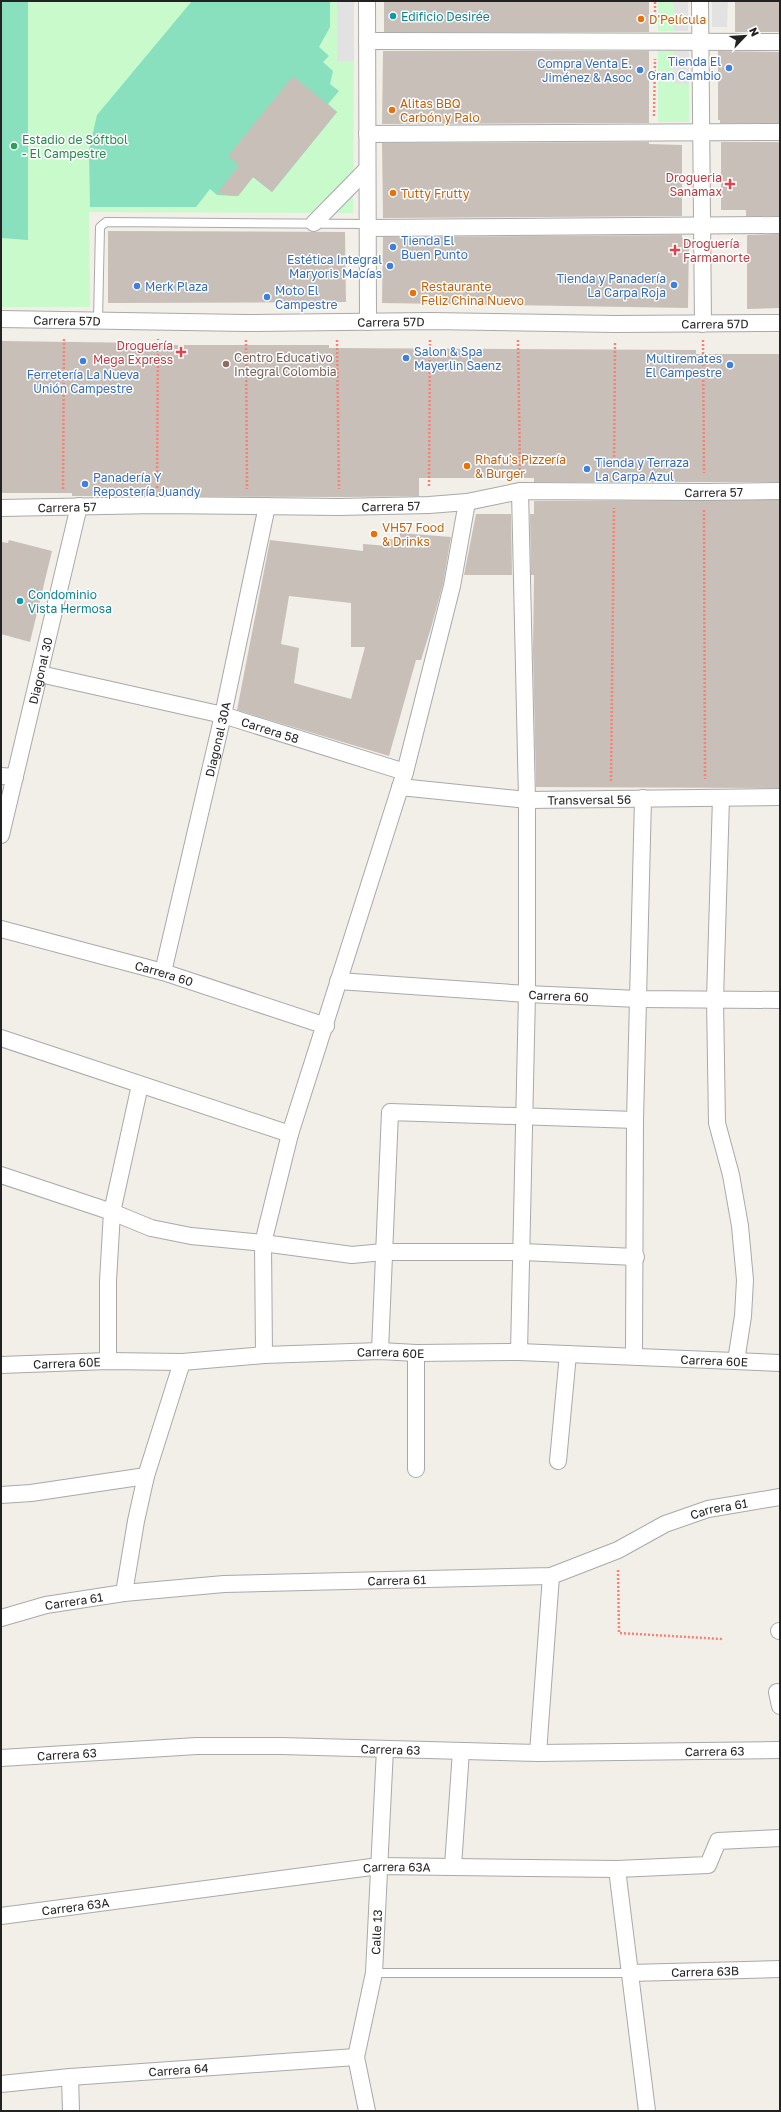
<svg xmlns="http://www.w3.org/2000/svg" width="781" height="2112" font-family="'Golos Text',sans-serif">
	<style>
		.park { fill: #c8facc }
		.pitch { fill: #88e0be }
		.parking { fill: #e2e2e2 }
		.building { fill: #c7bfb8; fill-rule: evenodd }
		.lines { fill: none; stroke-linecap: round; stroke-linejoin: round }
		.service-casing { stroke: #a9a9a9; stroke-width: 10 }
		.minor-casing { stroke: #a9a9a9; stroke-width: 18 }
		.path { stroke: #fa8072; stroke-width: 2.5; stroke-dasharray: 2 2; stroke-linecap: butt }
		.service { stroke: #fff; stroke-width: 8 }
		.minor { stroke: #fff; stroke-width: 16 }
		.culture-dot { fill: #0f9aa8; stroke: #fff; stroke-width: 1.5 }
		.food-dot { fill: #e8710a; stroke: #fff; stroke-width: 1.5 }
		.shop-dot { fill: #3f7fe0; stroke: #fff; stroke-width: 1.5 }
		.leisure-dot { fill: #2e9e5b; stroke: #fff; stroke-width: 1.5 }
		.health-dot { fill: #e0444e; stroke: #fff; stroke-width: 1.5 }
		.education-dot { fill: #8d6e63; stroke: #fff; stroke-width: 1.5 }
		.labels { text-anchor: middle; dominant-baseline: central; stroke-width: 3; stroke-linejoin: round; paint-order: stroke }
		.culture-label { font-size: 12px; fill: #0d838f; stroke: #fff; text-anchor: start }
		.food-label { font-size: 12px; fill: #c56008; stroke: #fff; text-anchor: start }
		.shop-label { font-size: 12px; fill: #366cbe; stroke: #fff; text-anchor: start }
		.leisure-label { font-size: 12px; fill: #27864d; stroke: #fff; text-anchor: start }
		.health-label { font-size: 12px; fill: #be3a42; stroke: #fff; text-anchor: end }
		.street-label { font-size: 12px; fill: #222; stroke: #fff }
		.education-label { font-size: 12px; fill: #785e54; stroke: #fff; text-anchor: start }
	</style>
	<rect width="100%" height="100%" fill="#f2efe9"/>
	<!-- park -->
	<g class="park">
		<path d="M1,1H337V61H354L353,213L89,212L90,307H1Z"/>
		<rect x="658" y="1" width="16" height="30"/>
		<path d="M658,51H674V84H689V122H658Z"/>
	</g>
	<!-- pitch -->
	<g class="pitch">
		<path d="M1,1H28V240L1,238Z"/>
		<path d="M192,1H330V27L319,47L329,56L323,62L333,71L330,84L339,91L328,104L337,112L272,192L253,177L238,196L217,195L210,189L196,207H90L89,150L97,115Z"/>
	</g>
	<!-- parking -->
	<g class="parking">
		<rect x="337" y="1" width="17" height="60"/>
		<rect x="674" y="1" width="14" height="30"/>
		<path d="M712,1H728L727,27H712Z"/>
		<rect x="674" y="51" width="15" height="33"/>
	</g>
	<!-- building -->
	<g class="building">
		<rect x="384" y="1" width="265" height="31"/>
		<rect x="735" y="1" width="45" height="31"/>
		<path d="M383,51H649V123L382,124Z"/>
		<path d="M718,51L780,52V123H720V120H718Z"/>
		<path d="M293,76L337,112L272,192L253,177L238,196L217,194L239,165L228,156Z"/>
		<path d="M649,142V144L682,145V216L383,218L382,143Z"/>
		<path d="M721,142H780V216H746V210H721Z"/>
		<path d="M108,231L345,232L346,302L108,303Z"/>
		<path d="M780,234V308L747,309V235Z"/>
		<path d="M682,235V238H689L688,308L382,303L383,237Z"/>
		<path d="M1,341L144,343V345H329V348L696,350V354H780V482H534V478H419V496L347,497L72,496V493H1Z"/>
		<path d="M780,500V788L536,787L533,649L534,575H531L530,514H534V501Z"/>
		<path d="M476,514H511L512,575H464Z"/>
		<path d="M400,533L451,537L443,584L431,628L421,660H416L389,756L237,710L270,540L363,551V544L388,546L389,539L400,540ZM289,596L351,603V647H365L351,699L294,683L299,648L281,644Z"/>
		<path d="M9,540L52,551L30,642L1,634V542L8,543Z"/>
	</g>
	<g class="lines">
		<defs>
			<g id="service">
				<path d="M98,320L100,227L106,222L368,224"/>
				<path d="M374,1973H630"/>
			</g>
			<g id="minor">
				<path d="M367,1L368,322"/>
				<path d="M700,1L703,324"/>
				<path d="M367,41L780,42"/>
				<path d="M367,134L780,132"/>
				<path d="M314,223L367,169"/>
				<path d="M368,228L780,225"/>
				<path id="s1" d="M1,319L246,323L430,321L615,324L780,323"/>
				<path id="s2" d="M1,508L157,505L339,507L429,505L467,502L520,491L704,492L780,491"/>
				<path id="s3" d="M40,674L223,715L405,772"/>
				<path d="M1,776L15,777"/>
				<path id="s4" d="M400,787L527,800L780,797"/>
				<path d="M721,798L715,999L717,1123L731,1175L740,1226L745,1280L743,1316L736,1361"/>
				<path id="s5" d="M1,835L79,506"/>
				<path id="s6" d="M1,929L163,972L326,1026"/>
				<path id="s7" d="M163,972L223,715L267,506"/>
				<path id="s8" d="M338,981L527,994L638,999L780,1000"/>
				<path d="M1,1038L290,1134"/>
				<path d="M1,1175L112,1212L151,1228L191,1236L263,1243L352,1255L383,1252H522L636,1257"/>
				<path d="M380,1351L390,1112L635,1120"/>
				<path d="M519,1352L527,994V800L520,491"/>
				<path d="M264,1355L263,1243L290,1134L405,772L452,586L467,502"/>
				<path d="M634,1356L635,1120L643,798"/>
				<path d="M108,1361V1281L112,1212L140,1085"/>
				<path id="s9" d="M1,1365L108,1361L182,1362L264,1355L380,1351L416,1353L519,1352L780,1363"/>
				<path d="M558,1461L568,1354"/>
				<path d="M416,1469V1353"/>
				<path d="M1,1495L31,1493L146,1476"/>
				<path d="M124,1593L136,1521L146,1476L182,1362"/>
				<path id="s10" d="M1,1618L46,1605L124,1593L224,1584L551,1576L618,1550L665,1524L708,1509L780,1497"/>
				<path d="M779,1631H780"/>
				<path d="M777,1692L780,1706"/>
				<path d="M538,1753L551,1576"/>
				<path id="s11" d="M1,1758L197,1746H281L538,1753L780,1750"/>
				<path d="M453,1866L461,1751"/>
				<path d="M617,1869L647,2111"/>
				<path id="s12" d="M1,1916L379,1866L617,1869L708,1865L718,1841L780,1838"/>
				<path id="s13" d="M630,1973L780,1969"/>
				<path d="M70,2077L71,2111"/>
				<path id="s14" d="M1,2084L70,2077L356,2057"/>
				<path id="s15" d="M367,2111L356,2057L374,1973L385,1749"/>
			</g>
		</defs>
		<!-- service casing -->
		<use href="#service" class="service-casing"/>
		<!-- minor casing -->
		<use href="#minor" class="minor-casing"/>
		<!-- path -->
		<g class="path">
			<path d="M655,24V1"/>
			<path d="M654,116L655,59"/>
			<path d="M246,340L247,489"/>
			<path d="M337,340L339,489"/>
			<path d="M518,340L520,473"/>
			<path d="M703,340L704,473"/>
			<path d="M614,473L615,342"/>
			<path d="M429,486L430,339"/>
			<path d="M157,488L158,339"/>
			<path d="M63,489L64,338"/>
			<path d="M704,510L705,779"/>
			<path d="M611,781L614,508"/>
			<path d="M618,1570L619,1633L722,1639"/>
		</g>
		<!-- service -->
		<use href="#service" class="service"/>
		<!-- minor -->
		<use href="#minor" class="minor"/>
	</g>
	<!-- markers -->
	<g class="culture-dot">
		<circle cx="393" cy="16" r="4"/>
		<circle cx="20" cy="601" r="4"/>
	</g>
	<g class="food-dot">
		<circle cx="641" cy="19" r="4"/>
		<circle cx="392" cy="110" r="4"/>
		<circle cx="393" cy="193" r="4"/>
		<circle cx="413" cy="293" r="4"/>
		<circle cx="467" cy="466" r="4"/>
		<circle cx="374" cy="534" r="4"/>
	</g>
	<g class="shop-dot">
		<circle cx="729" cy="68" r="4"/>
		<circle cx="640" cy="70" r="4"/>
		<circle cx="393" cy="247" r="4"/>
		<circle cx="390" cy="266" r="4"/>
		<circle cx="674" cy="285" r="4"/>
		<circle cx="137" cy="286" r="4"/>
		<circle cx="267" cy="297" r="4"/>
		<circle cx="406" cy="358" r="4"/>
		<circle cx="83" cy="361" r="4"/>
		<circle cx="730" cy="365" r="4"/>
		<circle cx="587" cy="469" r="4"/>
		<circle cx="85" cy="484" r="4"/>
	</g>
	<circle class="leisure-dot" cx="14" cy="146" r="4"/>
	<g class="health-dot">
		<path d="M728 178h4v4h4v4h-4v4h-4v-4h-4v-4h4z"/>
		<path d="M673 244h4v4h4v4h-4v4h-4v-4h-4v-4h4z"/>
		<path d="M179 346h4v4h4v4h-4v4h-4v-4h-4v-4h4z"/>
	</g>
	<circle class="education-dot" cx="226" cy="364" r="4"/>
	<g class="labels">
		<!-- culture labels -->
		<g class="culture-label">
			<text x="401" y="16">Edificio Desirée</text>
			<text x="28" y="594">Condominio<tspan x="28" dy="14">Vista Hermosa</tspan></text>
		</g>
		<!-- food labels -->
		<g class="food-label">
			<text x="649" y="19">D'Película</text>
			<text x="400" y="103">Alitas BBQ<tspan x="400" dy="14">Carbón y Palo</tspan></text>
			<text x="401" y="193">Tutty Frutty</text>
			<text x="421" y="286">Restaurante<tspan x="421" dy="14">Feliz China Nuevo</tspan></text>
			<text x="475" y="459">Rhafu's Pizzería<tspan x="475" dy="14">&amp; Burger</tspan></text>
			<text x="382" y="527">VH57 Food<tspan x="382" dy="14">&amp; Drinks</tspan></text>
		</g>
		<!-- shop labels -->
		<g class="shop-label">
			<text x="721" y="61" text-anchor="end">Tienda El<tspan x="721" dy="14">Gran Cambio</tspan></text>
			<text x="632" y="63" text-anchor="end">Compra Venta E.<tspan x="632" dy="14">Jiménez &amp; Asoc</tspan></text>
			<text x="401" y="240">Tienda El<tspan x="401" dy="14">Buen Punto</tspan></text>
			<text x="382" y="259" text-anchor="end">Estética Integral<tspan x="382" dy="14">Maryoris Macías</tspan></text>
			<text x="666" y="278" text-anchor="end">Tienda y Panadería<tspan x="666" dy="14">La Carpa Roja</tspan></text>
			<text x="145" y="286">Merk Plaza</text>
			<text x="275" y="290">Moto El<tspan x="275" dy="14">Campestre</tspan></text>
			<text x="414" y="351">Salon &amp; Spa<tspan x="414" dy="14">Mayerlin Saenz</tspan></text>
			<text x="722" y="358" text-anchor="end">Multiremates<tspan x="722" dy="14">El Campestre</tspan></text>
			<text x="83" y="374" text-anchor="middle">Ferretería La Nueva<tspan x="83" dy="14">Unión Campestre</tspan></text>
			<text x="595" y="462">Tienda y Terraza<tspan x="595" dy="14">La Carpa Azul</tspan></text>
			<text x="93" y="477">Panadería Y<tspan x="93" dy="14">Repostería Juandy</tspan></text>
		</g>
		<!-- leisure labels -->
		<g class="leisure-label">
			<text x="22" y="139">Estadio de Sóftbol<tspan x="22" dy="14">- El Campestre</tspan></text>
		</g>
		<!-- health labels -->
		<g class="health-label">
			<text x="722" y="177">Drogueria<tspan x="722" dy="14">Sanamax</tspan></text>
			<text x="683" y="243" text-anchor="start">Droguería<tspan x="683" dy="14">Farmanorte</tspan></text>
			<text x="173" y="345">Droguería<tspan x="173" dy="14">Mega Express</tspan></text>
		</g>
		<!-- street labels -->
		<g class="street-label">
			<text stroke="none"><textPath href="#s1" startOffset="66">Carrera 57D</textPath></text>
			<text stroke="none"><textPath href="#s1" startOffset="390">Carrera 57D</textPath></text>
			<text stroke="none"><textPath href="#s1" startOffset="714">Carrera 57D</textPath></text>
			<text stroke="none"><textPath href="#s2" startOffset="714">Carrera 57</textPath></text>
			<text stroke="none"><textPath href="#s2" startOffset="390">Carrera 57</textPath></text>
			<text stroke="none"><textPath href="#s2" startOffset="66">Carrera 57</textPath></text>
			<text stroke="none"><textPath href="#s5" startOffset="169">Diagonal 30</textPath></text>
			<text stroke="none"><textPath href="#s3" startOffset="237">Carrera 58</textPath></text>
			<text stroke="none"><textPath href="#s7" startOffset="239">Diagonal 30A</textPath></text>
			<text stroke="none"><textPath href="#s4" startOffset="190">Transversal 56</textPath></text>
			<text stroke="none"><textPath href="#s6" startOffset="169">Carrera 60</textPath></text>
			<text stroke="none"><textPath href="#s8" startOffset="221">Carrera 60</textPath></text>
			<text stroke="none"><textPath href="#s9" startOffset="390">Carrera 60E</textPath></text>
			<text stroke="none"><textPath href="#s9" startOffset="714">Carrera 60E</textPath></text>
			<text stroke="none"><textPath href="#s9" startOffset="66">Carrera 60E</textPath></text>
			<text stroke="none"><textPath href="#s10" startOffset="735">Carrera 61</textPath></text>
			<text stroke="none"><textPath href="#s10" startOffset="399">Carrera 61</textPath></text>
			<text stroke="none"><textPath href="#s10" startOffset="75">Carrera 61</textPath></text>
			<text stroke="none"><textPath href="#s11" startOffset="390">Carrera 63</textPath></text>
			<text stroke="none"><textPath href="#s11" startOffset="714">Carrera 63</textPath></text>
			<text stroke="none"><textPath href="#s11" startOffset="66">Carrera 63</textPath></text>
			<text stroke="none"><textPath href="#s12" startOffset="399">Carrera 63A</textPath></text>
			<text stroke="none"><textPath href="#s12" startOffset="75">Carrera 63A</textPath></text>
			<text stroke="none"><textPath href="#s15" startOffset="182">Calle 13</textPath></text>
			<text stroke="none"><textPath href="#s13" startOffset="75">Carrera 63B</textPath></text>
			<text stroke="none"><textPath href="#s14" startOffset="178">Carrera 64</textPath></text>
		</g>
		<!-- education labels -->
		<g class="education-label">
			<text x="234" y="357">Centro Educativo<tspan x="234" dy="14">Integral Colombia</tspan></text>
		</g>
	</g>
	<!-- border -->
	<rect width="781" height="2112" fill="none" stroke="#222222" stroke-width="4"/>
	<!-- north arrow -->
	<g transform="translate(745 36) rotate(65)" stroke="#ffffff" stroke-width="3" paint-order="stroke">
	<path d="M0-3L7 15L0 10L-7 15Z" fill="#222222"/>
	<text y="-6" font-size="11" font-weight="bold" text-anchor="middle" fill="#222222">N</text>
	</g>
</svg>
